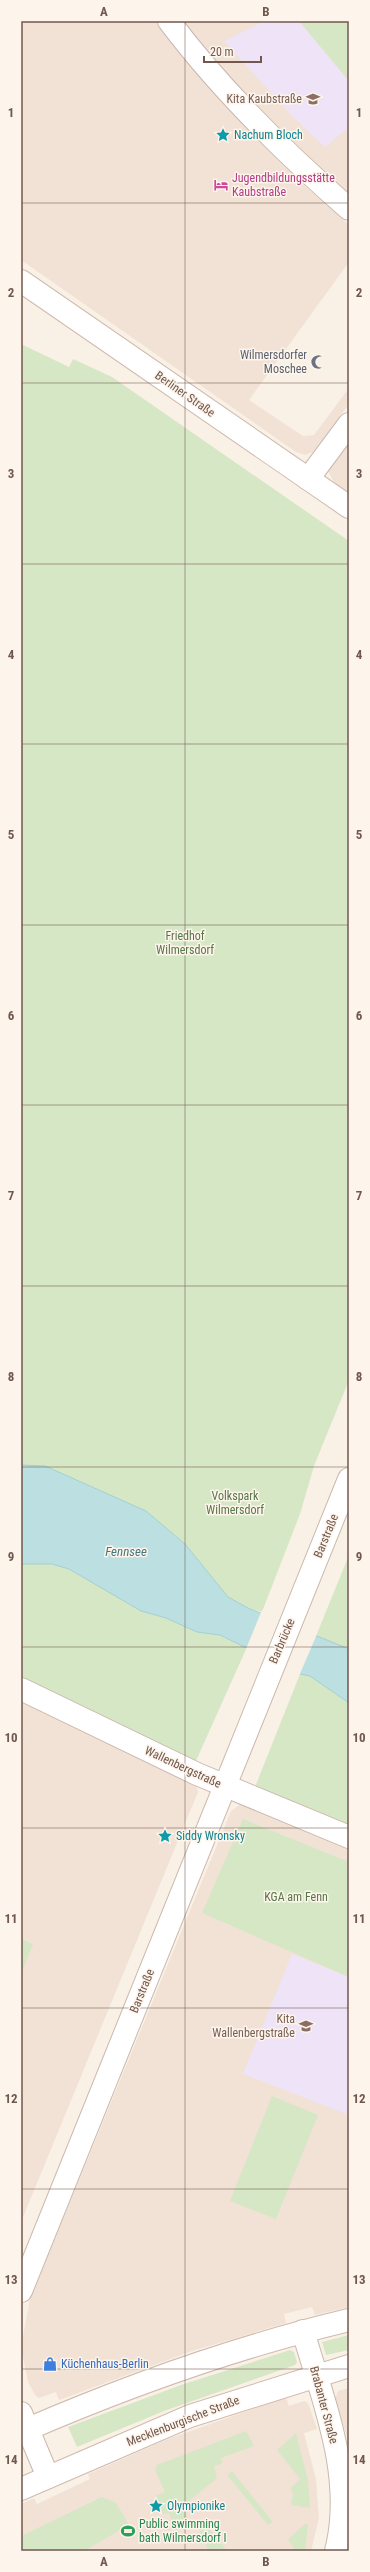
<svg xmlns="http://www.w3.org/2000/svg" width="370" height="2572" font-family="'Roboto Condensed',sans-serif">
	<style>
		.residential { fill: #f1e2d5 }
		.education { fill: #eee3f7 }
		.green { fill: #d6e7c6 }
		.water { fill: #bce0e2; stroke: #a3cfd3 }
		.pier { fill: #faf1e6 }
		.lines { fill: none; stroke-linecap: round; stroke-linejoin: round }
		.street-casing { stroke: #cbb8ad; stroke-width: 24 }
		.secondary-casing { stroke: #d0baae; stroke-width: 24 }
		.street { stroke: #fff; stroke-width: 22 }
		.secondary { stroke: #fff; stroke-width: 22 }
		.grid { fill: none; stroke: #71574d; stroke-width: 1; stroke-opacity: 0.55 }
		.labels { text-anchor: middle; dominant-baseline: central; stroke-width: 3; stroke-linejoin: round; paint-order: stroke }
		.education-label { font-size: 12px; fill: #785e54; stroke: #fdf5ec; text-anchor: end }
		.culture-label { font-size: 12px; fill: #0d838f; stroke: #fdf5ec; text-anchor: start }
		.hotel-label { font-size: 12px; fill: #b23c85; stroke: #fdf5ec; text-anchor: start }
		.worship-label { font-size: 12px; fill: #5b616d; stroke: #fdf5ec; text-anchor: end }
		.street-label { font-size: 12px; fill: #71574d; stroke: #fdf5ec }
		.park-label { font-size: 12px; fill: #587646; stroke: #fdf5ec }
		.shop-label { font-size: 12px; fill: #366cbe; stroke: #fdf5ec; text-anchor: start }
		.leisure-label { font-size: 12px; fill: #27864d; stroke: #fdf5ec; text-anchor: start }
		.water-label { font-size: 13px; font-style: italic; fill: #46777c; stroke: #fdf5ec }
		.neatline { fill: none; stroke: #71574d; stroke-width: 1.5 }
		.grid-label { font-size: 13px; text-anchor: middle; font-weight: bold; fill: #71574d }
	</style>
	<rect width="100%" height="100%" fill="#faf1e6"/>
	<!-- residential -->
	<g class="residential">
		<path d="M21,21H155L208,86L241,121L305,186L349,225V262L249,400L303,436L314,435L349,388V404L313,452L305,455L296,452L21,260Z"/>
		<path d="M181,21H349V195L286,138L226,75Z"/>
		<path d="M349,444V495L335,484L328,471L336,451H343Z"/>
		<path d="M21,1699L196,1785L198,1792L21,2222Z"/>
		<path d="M242,1803L349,1846V2307L315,2315L312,2307L284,2314L286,2323L192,2351L59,2400L56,2392L39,2398L35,2395L28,2382L21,2347L30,2299L231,1811Z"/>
		<path d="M349,2388V2444L335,2399L338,2391Z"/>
		<path d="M286,2397L289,2406L304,2401L308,2403L317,2429L304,2433L316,2479L319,2518L311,2551H21V2504L34,2498L37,2504L90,2479L88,2474L168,2439Z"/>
	</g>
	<!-- education -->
	<g class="education">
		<path d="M265,21H299L349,81V127L325,147L292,116L224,41Z"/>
		<path d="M292,1954L349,1977V2115L243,2074Z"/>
	</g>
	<!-- green -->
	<g class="green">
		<path d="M299,21H349V81Z"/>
		<path d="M21,344L69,367L73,359L112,377L349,541V1380L314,1466L300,1514L262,1612L248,1608L228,1597L185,1544L146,1511L45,1466L21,1465Z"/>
		<path d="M349,1555V1649L316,1636Z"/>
		<path d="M21,1564H52L69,1569L141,1611L166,1618L197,1632L220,1635L247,1647L195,1763L21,1678Z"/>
		<path d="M300,1674L310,1676L349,1703V1830L253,1792Z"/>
		<path d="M243,1819L349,1862V1977L202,1913Z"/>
		<path d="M21,1939L33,1944L21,1975Z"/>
		<path d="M272,2096L318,2115L276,2219L230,2201Z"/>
		<path d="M349,2335V2350L326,2355L322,2342Z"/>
		<path d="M290,2350L294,2352L297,2362L295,2365L164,2411L77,2447L68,2427L181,2385Z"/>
		<path d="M246,2431L254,2446L221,2458L222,2464L214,2466L217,2478L183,2506L189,2521L188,2526L176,2531L169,2513L163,2514L155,2496L165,2492L155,2470L157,2465Z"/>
		<path d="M296,2433L308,2480L310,2508L291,2505L293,2493L290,2489L300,2479L277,2450Z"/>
		<path d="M232,2471L273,2522L268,2525L227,2475Z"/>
		<path d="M102,2497L116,2503L129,2525L84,2551H21V2536Z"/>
		<path d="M205,2523L227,2551H209L198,2528Z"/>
		<path d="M305,2524L308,2525L305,2551H295L288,2539Z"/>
	</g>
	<!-- water -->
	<path class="water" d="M21,1465L45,1466L146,1511L185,1544L228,1597L248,1608L349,1649V1703L310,1676L300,1674L220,1635L197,1632L166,1618L141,1611L69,1569L52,1564H21Z"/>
	<!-- pier -->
	<path class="pier" d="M262,1610L317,1634L299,1676L246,1649Z"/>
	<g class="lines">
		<defs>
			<g id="street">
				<path d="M169,21C221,90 284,152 349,209"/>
				<path d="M308,479L349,424"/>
				<path d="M21,1689L197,1774L349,1837"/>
				<path d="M21,2291L349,1479"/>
				<path d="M303,2331C323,2401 355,2477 336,2551"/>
				<path d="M21,2413L48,2477"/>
			</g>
			<g id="secondary">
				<path d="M21,281L349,507"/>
				<path d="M21,2432C127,2386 236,2347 349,2320"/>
				<path d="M21,2489L190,2416L349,2366"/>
			</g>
		</defs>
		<!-- street casing -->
		<use href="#street" class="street-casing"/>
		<!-- secondary casing -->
		<use href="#secondary" class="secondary-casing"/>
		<!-- street -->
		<use href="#street" class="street"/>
		<!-- secondary -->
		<use href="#secondary" class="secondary"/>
	</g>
	<!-- grid -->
	<path class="grid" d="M185,21V2551M21,203H349M21,383H349M21,564H349M21,744H349M21,925H349M21,1105H349M21,1286H349M21,1467H349M21,1647H349M21,1828H349M21,2008H349M21,2189H349M21,2369H349"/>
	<!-- icons -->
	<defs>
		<symbol id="school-bare" viewBox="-9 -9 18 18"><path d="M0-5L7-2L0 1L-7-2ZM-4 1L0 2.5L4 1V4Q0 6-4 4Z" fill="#8d6e63" stroke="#fdf5ec" stroke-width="2.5" paint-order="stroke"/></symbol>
		<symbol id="sight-bare" viewBox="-9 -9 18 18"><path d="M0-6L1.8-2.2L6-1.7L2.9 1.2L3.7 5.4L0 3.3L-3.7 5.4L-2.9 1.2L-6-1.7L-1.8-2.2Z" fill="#0f9aa8" stroke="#fdf5ec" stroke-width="2.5" paint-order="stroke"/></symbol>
		<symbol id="hotel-bare" viewBox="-9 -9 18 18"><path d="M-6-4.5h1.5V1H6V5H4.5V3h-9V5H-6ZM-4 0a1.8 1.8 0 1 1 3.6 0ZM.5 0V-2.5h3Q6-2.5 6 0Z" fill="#d1479c" stroke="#fdf5ec" stroke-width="2.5" paint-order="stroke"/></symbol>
		<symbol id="mosque-bare" viewBox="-9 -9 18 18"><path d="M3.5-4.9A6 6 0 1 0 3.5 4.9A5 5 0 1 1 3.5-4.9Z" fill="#6b7280" stroke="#fdf5ec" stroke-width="2.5" paint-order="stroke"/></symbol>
		<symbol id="shop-bare" viewBox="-9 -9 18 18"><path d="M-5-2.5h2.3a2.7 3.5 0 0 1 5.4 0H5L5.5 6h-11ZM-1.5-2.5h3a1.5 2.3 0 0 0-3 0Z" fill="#3f7fe0" stroke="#fdf5ec" stroke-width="2.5" paint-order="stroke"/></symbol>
		<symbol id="stadium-bare" viewBox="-9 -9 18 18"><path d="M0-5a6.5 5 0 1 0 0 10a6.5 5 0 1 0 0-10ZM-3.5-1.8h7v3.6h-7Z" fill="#2e9e5b" stroke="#fdf5ec" stroke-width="2.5" paint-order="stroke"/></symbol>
	</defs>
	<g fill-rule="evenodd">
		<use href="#school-bare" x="303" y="89" width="20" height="20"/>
		<use href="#sight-bare" x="213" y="125" width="20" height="20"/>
		<use href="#hotel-bare" x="211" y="175" width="20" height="20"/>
		<use href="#mosque-bare" x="308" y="352" width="20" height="20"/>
		<use href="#sight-bare" x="155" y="1826" width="20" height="20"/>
		<use href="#school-bare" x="296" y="2016" width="20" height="20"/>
		<use href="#shop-bare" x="40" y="2354" width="20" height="20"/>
		<use href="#sight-bare" x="146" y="2496" width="20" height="20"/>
		<use href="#stadium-bare" x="118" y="2521" width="20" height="20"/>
	</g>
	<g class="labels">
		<!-- education labels -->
		<g class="education-label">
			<text x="302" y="99">Kita Kaubstraße</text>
			<text x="295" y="2019">Kita<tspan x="295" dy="14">Wallenbergstraße</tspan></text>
		</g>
		<!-- culture labels -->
		<g class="culture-label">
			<text x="234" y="135">Nachum Bloch</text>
			<text x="176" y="1836">Siddy Wronsky</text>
			<text x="167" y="2506">Olympionike</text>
		</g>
		<!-- hotel labels -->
		<g class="hotel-label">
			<text x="232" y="178">Jugendbildungsstätte<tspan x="232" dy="14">Kaubstraße</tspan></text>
		</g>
		<!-- worship labels -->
		<g class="worship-label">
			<text x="307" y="355">Wilmersdorfer<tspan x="307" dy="14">Moschee</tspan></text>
		</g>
		<!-- street labels -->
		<g class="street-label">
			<text transform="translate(185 394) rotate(35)">Berliner Straße</text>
			<text transform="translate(326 1536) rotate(-68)">Barstraße</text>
			<text transform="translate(282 1641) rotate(-67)">Barbrücke</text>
			<text transform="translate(183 1767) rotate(25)">Wallenbergstraße</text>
			<text transform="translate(142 1991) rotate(-68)">Barstraße</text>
			<text transform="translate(324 2405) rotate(75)">Brabanter Straße</text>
			<text transform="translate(183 2421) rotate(-21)">Mecklenburgische Straße</text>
		</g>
		<!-- park labels -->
		<g class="park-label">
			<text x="185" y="936">Friedhof<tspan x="185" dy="14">Wilmersdorf</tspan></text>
			<text x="235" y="1496">Volkspark<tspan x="235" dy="14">Wilmersdorf</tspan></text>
			<text x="296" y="1897">KGA am Fenn</text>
		</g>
		<!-- shop labels -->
		<g class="shop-label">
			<text x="61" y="2364">Küchenhaus-Berlin</text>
		</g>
		<!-- leisure labels -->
		<g class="leisure-label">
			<text x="139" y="2524">Public swimming<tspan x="139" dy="14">bath Wilmersdorf I</tspan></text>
		</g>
		<!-- water labels -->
		<g class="water-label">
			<text x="126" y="1551">Fennsee</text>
		</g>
	</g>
	<!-- border -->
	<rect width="370" height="2572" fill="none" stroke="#fdf5ec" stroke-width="44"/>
	<!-- scale -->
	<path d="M204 56v6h57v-6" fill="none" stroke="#71574d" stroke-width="2"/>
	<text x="210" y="56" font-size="12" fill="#71574d" stroke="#fdf5ec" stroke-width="3" paint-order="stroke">20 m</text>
	<rect x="22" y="22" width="326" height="2528" class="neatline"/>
	<g class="grid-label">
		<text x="104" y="16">A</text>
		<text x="266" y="16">B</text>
		<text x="11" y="117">1</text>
		<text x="359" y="117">1</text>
		<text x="11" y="297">2</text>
		<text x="359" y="297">2</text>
		<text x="11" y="478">3</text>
		<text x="359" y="478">3</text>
		<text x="11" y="659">4</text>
		<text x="359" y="659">4</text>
		<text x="11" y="839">5</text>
		<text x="359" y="839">5</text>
		<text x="11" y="1020">6</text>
		<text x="359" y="1020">6</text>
		<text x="11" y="1200">7</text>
		<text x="359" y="1200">7</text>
		<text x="11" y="1381">8</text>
		<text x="359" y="1381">8</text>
		<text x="11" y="1561">9</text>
		<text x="359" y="1561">9</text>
		<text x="11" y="1742">10</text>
		<text x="359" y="1742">10</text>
		<text x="11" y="1923">11</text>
		<text x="359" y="1923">11</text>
		<text x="11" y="2103">12</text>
		<text x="359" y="2103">12</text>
		<text x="11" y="2284">13</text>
		<text x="359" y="2284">13</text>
		<text x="11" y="2464">14</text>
		<text x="359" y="2464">14</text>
		<text x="104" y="2566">A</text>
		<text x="266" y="2566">B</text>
	</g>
</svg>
